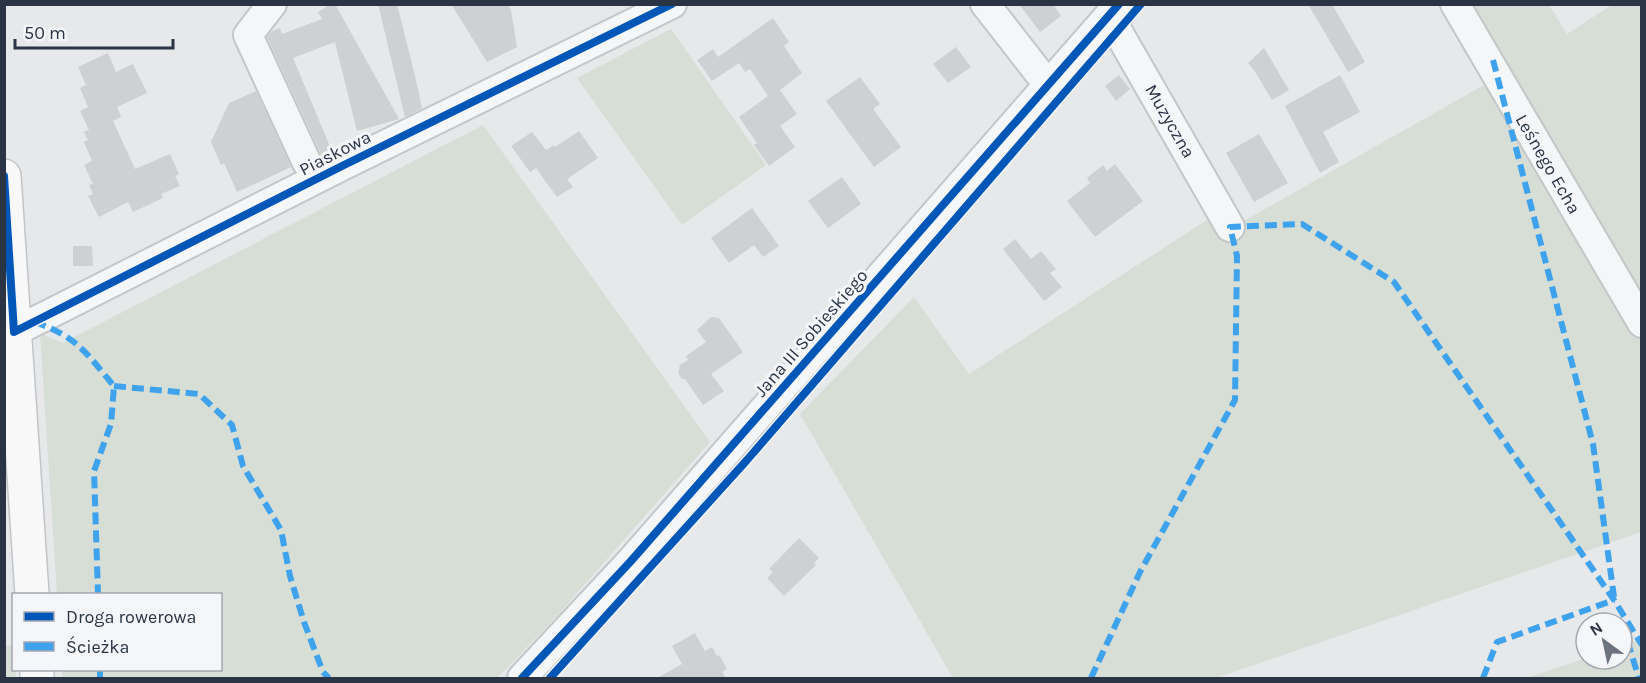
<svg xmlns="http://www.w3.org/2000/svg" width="1646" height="683" font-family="Karla,sans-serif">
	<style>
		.green { fill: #d6ded6 }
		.building { fill: #ced0d3 }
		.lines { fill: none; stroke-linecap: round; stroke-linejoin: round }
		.minor-casing { stroke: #c4c6c8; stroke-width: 32 }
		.major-casing { stroke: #c2c5c8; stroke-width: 36 }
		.minor { stroke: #f5f6f7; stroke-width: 28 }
		.major { stroke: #f8f8f8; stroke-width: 33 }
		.quiet { stroke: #3ea3ec; stroke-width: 6; stroke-dasharray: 12 6; stroke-linecap: butt }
		.cycleway-casing { stroke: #f4f6f9; stroke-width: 11 }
		.cycleway { stroke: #0057b8; stroke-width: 8 }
		.labels { text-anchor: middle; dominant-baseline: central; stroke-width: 6; stroke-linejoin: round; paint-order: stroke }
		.street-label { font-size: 18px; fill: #2b3445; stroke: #f4f6f9 }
	</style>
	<rect width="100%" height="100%" fill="#e6e8ea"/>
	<!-- green -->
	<g class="green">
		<path d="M1461,5H1549L1567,34L1612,5H1641V312Z"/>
		<path d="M671,29L766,165L682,225L577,78Z"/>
		<path d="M1491,81L1641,338V532L1216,678H953L800,414L914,297L969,374L1210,218L1242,222Z"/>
		<path d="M483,125L710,442L556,617L497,678H63L62,670H220V594H57L40,333L63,343Z"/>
		<path d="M1641,639V678H1527L1586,658L1622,659V646Z"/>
		<path d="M13,645L14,670H16V678H5V646Z"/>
	</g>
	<!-- building -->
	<g class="building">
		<path d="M331,4H335L399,119L357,131L335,42L293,58L331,149L321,154L267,37L272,31L280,28L282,34L322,19L318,12Z"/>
		<path d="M378,4H397L415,76L422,108L405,117Z"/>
		<path d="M451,4H507L511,10L517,47L487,62Z"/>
		<path d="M1019,4H1053L1061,16L1040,32Z"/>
		<path d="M1308,4H1332L1365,62L1348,72Z"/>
		<path d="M773,18L789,42L784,46L802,73L780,90L797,114L780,126L795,147L769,166L754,145L757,143L739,117L768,96L750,69L745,72L739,63L712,81L697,60L713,49L718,57Z"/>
		<path d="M956,47L971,67L948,83L933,64Z"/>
		<path d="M1264,48L1289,90L1272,100L1254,70L1248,63Z"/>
		<path d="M108,53L116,72L133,64L147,93L117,107L121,117L113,121L135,169L170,154L179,174L175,176L180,186L161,194L163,198L133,212L128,202L99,217L88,196L93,194L89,185L93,184L84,165L92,161L84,142L88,140L84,132L89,130L80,111L88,107L80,88L86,85L78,67Z"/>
		<path d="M1119,75L1130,89L1116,101L1105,86Z"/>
		<path d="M1340,75L1360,112L1323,132L1339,162L1320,173L1285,106Z"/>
		<path d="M860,77L880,104L873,109L901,147L874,167L826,101Z"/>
		<path d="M256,91L291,167L237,192L224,163L221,165L211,142L229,103Z"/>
		<path d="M579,131L598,158L567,179L573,187L557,197L536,168L530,172L511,146L532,132L546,150L554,145L555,147Z"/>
		<path d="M1259,134L1288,183L1254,202L1226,153Z"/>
		<path d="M1115,164L1143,201L1095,237L1067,201L1090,183L1087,178L1103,165L1107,171Z"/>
		<path d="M842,177L861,204L828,228L808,201Z"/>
		<path d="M752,208L779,246L763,257L754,245L729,263L711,238Z"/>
		<path d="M1015,239L1031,259L1041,251L1056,269L1050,273L1062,287L1044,301L1003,249Z"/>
		<path d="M73,246H92L93,266H73Z"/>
		<path d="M711,317L719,318L743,352L711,374L724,391L703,405L685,379H682L678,373L680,365L688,360L686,356L706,342L697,330Z"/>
		<path d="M799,538L819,558L814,563L816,565L784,596L767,578L773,572L769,569Z"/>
		<path d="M695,633L705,651L712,647L717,656L719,655L727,669L722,672L726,678H657L682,664L672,646Z"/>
	</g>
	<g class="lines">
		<defs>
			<g id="minor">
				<path d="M272,4L248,35L307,163"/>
				<path d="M985,4L1049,86"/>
				<path d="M1455,4L1642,323"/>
				<path d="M1109,16L1230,227"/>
				<path d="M4,337L342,166L672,4"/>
				<path d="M522,678L631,561L1119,4"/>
			</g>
			<g id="major">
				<path d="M4,176L32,594"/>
				<path d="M37,670V678"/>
			</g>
		</defs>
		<!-- minor casing -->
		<use href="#minor" class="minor-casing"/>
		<!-- major casing -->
		<use href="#major" class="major-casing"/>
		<!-- minor -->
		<use href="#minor" class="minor"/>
		<!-- major -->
		<use href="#major" class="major"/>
		<!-- quiet -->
		<g class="quiet">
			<path d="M1493,60L1593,444L1614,597"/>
			<path d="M34,322C77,336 86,353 114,386L111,424L94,471L98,594"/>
			<path d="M114,386L199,394L232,425L243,466L281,530L290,576L304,622L323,672L329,678"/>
			<path d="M1622,624L1639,678"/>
			<path d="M100,670V678"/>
			<path d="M1091,678L1140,572L1235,400L1237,256L1230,227L1302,224L1394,282L1614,600L1642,645"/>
			<path d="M1483,678L1497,642L1614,600"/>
		</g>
		<defs>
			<g id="cycleway">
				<path d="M4,176L14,332L342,166L672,4"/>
				<path d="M522,678L631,561L1119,4"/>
				<path d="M550,678L747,460L1141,4"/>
			</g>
		</defs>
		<!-- cycleway casing -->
		<use href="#cycleway" class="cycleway-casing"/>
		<!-- cycleway -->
		<use href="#cycleway" class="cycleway"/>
	</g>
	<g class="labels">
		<!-- street labels -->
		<g class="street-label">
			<text transform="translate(1170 121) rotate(60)">Muzyczna</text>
			<text transform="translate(335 153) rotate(-27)">Piaskowa</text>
			<text transform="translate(1548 164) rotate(60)">Leśnego Echa</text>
			<text transform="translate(811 333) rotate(-49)">Jana III Sobieskiego</text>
		</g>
	</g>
	<!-- border -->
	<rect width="1646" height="683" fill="none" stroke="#2b3445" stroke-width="12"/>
	<!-- legend -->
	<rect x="12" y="593" width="210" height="78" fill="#f4f6f9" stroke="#a4a8b1" stroke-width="1.5"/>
	<rect x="24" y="612" width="30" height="9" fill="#0057b8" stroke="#a4a8b1" stroke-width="1.5"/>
	<text x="66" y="623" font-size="18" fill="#2b3445">Droga rowerowa</text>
	<rect x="24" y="642" width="30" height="9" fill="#3ea3ec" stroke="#a4a8b1" stroke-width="1.5"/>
	<text x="66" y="653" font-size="18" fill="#2b3445">Ścieżka</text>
	<!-- north arrow -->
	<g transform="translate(1604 641) rotate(327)"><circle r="28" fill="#f4f6f9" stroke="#a4a8b1" stroke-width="1.5"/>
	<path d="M0-4.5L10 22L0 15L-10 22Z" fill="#6c737f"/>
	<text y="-9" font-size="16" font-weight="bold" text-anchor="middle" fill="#2b3445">N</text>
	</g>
	<!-- scale -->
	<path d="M15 39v9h158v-9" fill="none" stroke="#2b3445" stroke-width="3"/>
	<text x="24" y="39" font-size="18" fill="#2b3445" stroke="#f4f6f9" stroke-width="4.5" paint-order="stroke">50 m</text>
</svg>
